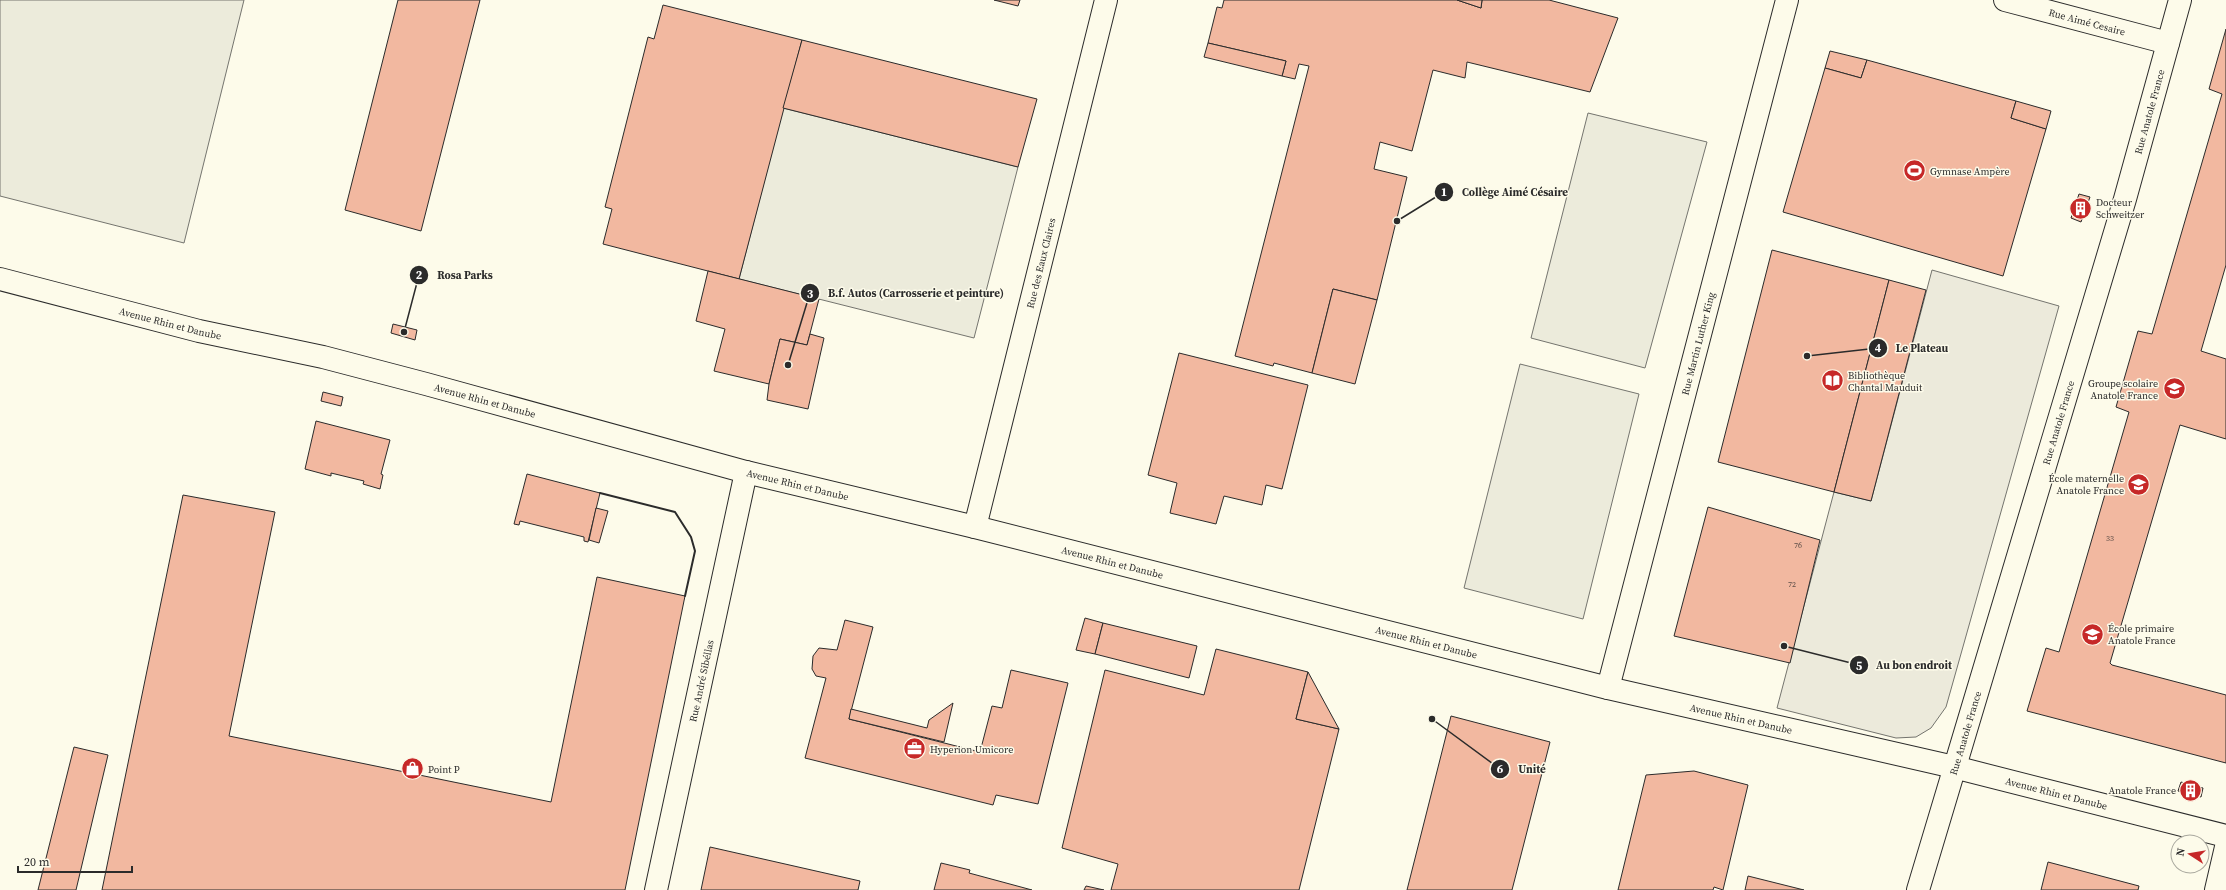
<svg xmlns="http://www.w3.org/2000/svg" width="2226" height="890" font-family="'Source Serif 4',serif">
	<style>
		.green { fill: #ecebdb; stroke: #74746e }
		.parking { fill: #eceadb; stroke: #74746e }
		.building { fill: #f2b8a0; stroke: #2b2b2b }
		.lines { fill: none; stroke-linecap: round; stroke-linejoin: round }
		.minor-casing { stroke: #2b2b2b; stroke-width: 24 }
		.minor { stroke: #fdfbea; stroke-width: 22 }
		.wall { stroke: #2b2b2b; stroke-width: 2 }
		.labels { text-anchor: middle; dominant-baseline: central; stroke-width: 3; stroke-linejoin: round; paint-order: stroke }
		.number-label { font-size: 8px; fill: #5d4e48 }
		.street-label { font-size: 10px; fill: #2b2b2b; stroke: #fdfbea }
		.poi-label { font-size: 10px; fill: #2b2b2b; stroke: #fdfbea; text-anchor: start }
		.leader { fill: none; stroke: #2b2b2b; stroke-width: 1.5 }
		.callout-dot { fill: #2b2b2b; stroke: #fdfbea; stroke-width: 1.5 }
		.mark-label { font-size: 12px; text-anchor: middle; font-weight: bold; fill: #fff }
		.callout-label { font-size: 11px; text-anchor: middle; font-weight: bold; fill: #2b2b2b; stroke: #fdfbea; stroke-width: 3; stroke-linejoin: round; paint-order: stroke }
	</style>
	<rect width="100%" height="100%" fill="#fdfbea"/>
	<!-- green -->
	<g class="green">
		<path d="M0,0H244L184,243L0,196Z"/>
		<path d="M783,108L1018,167L974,338L739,279Z"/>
		<path d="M1588,113L1707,142L1645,368L1531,338Z"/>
		<path d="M1520,364L1639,394L1583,619L1464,588Z"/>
	</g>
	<!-- parking -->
	<path class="parking" d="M1932,270L2059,306L1946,707L1931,728L1916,737L1896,738L1777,708L1834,492L1871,501Z"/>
	<!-- building -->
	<g class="building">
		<path d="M398,0H480L421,231L345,210Z"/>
		<path d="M994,0H1020L1018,6Z"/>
		<path d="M1224,0H1457L1481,8L1482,0H1549L1618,18L1590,92L1467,62L1465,78L1433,70L1412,151L1380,142L1374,169L1407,177L1377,300L1333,289L1312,373L1274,363L1273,366L1235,356L1309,66L1299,64L1295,79L1282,76L1286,61L1208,43L1217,7L1222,8Z"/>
		<path d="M1457,0H1482L1481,8Z"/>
		<path d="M663,5L802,40L739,279L603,244L612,209L605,207L648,37L654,39Z"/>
		<path d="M2226,29V265L2201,351L2226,359V439L2180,425L2110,663L2112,665L2226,695V763L2027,711L2046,648L2059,652L2129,412L2116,407L2138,331L2152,334L2222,94L2209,89Z"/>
		<path d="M802,40L1037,99L1018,167L783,108Z"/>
		<path d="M1208,43L1286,61L1282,76L1204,57Z"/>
		<path d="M1830,51L1867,60L1861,78L1825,68Z"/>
		<path d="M1867,60L2016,101L2011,118L2046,129L2003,276L1783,212L1825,68L1861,78Z"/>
		<path d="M2016,101L2051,111L2046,129L2011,118Z"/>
		<path d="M2079,194L2090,197L2081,222L2071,218Z"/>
		<path d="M1772,250L1889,280L1834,492L1718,462Z"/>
		<path d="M708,271L819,299L807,345L780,339L769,384L714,371L725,329L696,321Z"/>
		<path d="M1889,280L1926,290L1871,501L1834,492Z"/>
		<path d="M1333,289L1377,300L1355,384L1312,373Z"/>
		<path d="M393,324L417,330L415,340L391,333Z"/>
		<path d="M810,334L824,338L808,409L767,400L769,384L780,339L807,345Z"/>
		<path d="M1179,353L1308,385L1282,489L1266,485L1262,505L1224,496L1216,524L1170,513L1177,483L1148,475Z"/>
		<path d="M323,392L343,397L341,406L321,401Z"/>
		<path d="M316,421L390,440L381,474L383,475L380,489L363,484L364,481L331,473V476L305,469Z"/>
		<path d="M527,474L600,493L588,542L584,541V537L520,521L519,525L514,524Z"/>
		<path d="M183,495L275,512L229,736L551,802L597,577L685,596L625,890H102Z"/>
		<path d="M1708,507L1820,540L1790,663L1674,636Z"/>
		<path d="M596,508L608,511L599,543L589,540Z"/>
		<path d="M1085,618L1103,623L1095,654L1076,650Z"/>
		<path d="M845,620L873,627L849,719L980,752L992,706L1002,708L1011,670L1068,683L1038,804L996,795L993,805L805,758L826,678L816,676L812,669L813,656L819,648L837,650Z"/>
		<path d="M1103,623L1197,646L1189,678L1095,654Z"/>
		<path d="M1216,649L1308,672L1296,719L1339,729L1299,890H1111L1118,864L1062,848L1105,670L1204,695Z"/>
		<path d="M1308,672L1339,729L1296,719Z"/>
		<path d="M953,703L944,742L849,719L851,709L927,728L929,720Z"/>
		<path d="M1451,716L1550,742L1512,890H1407Z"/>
		<path d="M74,747L108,755L76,890H38Z"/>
		<path d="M1694,771L1748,785L1723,890L1714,887L1713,890H1618L1646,775Z"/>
		<path d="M2181,782L2203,788L2201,797L2178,791Z"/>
		<path d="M710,847L860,881L858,890H701Z"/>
		<path d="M2048,862L2139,886L2138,890H2041Z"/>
		<path d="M941,863L970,870L969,873L1032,890H934Z"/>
		<path d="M1748,876L1804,890H1745Z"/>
		<path d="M1086,886L1104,890H1084Z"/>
	</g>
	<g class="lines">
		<defs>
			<g id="minor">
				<path id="s1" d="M2005,0L2168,43"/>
				<path id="s2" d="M0,279L199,331L323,357L426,384L746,472L975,527L1608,688L1954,767L2226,836"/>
				<path id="s3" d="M975,527L1106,0"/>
				<path id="s4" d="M1608,688L1787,0"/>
				<path id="s5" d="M656,890L746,472"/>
				<path id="s6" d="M1918,890L2125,199L2180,0"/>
				<path d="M2216,890L2226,847"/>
			</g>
		</defs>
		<!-- minor casing -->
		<use href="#minor" class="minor-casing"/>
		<!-- minor -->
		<use href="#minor" class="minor"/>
		<!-- wall -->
		<path class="wall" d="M600,493L675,512L691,537L695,551L685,596"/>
	</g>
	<!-- icons -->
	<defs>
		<symbol id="stadium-disc" viewBox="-11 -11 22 22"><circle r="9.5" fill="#c62828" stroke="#fdfbea"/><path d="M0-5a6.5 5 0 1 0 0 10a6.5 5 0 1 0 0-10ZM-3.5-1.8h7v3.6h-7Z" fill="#fff"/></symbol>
		<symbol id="building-disc" viewBox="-11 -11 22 22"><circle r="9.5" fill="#c62828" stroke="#fdfbea"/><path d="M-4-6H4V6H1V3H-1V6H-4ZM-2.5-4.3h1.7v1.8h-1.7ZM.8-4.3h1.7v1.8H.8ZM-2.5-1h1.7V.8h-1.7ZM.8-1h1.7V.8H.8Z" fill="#fff"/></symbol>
		<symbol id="library-disc" viewBox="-11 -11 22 22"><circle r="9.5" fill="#c62828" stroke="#fdfbea"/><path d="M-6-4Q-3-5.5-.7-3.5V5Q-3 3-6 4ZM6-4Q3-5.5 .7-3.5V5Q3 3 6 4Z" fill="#fff"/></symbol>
		<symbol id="school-disc" viewBox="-11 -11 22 22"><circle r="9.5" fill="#c62828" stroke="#fdfbea"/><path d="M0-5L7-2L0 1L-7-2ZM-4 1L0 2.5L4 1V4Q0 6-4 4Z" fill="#fff"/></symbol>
		<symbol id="office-disc" viewBox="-11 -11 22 22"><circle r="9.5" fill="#c62828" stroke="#fdfbea"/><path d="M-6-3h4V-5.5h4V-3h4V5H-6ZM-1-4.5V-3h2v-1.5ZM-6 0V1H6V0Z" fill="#fff"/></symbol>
		<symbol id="shop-disc" viewBox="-11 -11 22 22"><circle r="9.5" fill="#c62828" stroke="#fdfbea"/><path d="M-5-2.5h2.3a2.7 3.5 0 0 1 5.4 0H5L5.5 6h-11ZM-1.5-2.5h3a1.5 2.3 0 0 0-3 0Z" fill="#fff"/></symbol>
	</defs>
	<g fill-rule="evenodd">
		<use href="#stadium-disc" x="1902" y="158" width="25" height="25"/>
		<use href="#building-disc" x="2068" y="196" width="25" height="25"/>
		<use href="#library-disc" x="1820" y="368" width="25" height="25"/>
		<use href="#school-disc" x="2162" y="376" width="25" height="25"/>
		<use href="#school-disc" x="2126" y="472" width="25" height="25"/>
		<use href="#school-disc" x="2080" y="622" width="25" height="25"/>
		<use href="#office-disc" x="902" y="736" width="25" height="25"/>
		<use href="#shop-disc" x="400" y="756" width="25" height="25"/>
		<use href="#building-disc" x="2178" y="778" width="25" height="25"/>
	</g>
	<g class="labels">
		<!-- number labels -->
		<g class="number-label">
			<text x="2110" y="538">33</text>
			<text x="1798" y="545">76</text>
			<text x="1792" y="584">72</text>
		</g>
		<!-- street labels -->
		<g class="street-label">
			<text stroke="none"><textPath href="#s1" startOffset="85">Rue Aimé Cesaire</textPath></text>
			<text stroke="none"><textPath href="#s6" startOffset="812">Rue Anatole France</textPath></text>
			<text stroke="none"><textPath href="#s3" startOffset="272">Rue des Eaux Claires</textPath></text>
			<text stroke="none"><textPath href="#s2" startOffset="176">Avenue Rhin et Danube</textPath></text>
			<text stroke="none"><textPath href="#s4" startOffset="356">Rue Martin Luther King</textPath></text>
			<text stroke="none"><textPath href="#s2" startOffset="500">Avenue Rhin et Danube</textPath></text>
			<text stroke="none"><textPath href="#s6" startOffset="488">Rue Anatole France</textPath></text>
			<text stroke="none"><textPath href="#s2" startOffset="824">Avenue Rhin et Danube</textPath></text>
			<text stroke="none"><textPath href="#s2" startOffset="1148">Avenue Rhin et Danube</textPath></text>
			<text stroke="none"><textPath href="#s2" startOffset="1472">Avenue Rhin et Danube</textPath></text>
			<text stroke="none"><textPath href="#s5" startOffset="214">Rue André Sibéllas</textPath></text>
			<text stroke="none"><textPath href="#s2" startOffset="1796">Avenue Rhin et Danube</textPath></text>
			<text stroke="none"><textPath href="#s6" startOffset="164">Rue Anatole France</textPath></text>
			<text stroke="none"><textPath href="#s2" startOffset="2120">Avenue Rhin et Danube</textPath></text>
		</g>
		<!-- poi labels -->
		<g class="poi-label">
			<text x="1930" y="171">Gymnase Ampère</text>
			<text x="2096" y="202">Docteur<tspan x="2096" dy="12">Schweitzer</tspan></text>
			<text x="1848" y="375">Bibliothèque<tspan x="1848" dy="12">Chantal Mauduit</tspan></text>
			<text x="2158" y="383" text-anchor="end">Groupe scolaire<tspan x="2158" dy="12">Anatole France</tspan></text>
			<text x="2124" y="478" text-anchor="end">École maternelle<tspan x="2124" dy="12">Anatole France</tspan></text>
			<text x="2108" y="628">École primaire<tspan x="2108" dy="12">Anatole France</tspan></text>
			<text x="930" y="749">Hyperion Umicore</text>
			<text x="428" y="769">Point P</text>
			<text x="2176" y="790" text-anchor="end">Anatole France</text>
		</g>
	</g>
	<!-- callouts -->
	<path class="leader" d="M1397 221L1444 192M404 332L419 275M788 365L810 293M1807 356L1878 348M1784 646L1859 665M1432 719L1500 769"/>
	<g class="callout-dot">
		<circle cx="1397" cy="221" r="4"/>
		<circle cx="404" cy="332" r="4"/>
		<circle cx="788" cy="365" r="4"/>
		<circle cx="1807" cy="356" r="4"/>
		<circle cx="1784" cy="646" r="4"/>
		<circle cx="1432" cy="719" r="4"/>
		<circle cx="1444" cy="192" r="10"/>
		<circle cx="419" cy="275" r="10"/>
		<circle cx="810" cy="293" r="10"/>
		<circle cx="1878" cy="348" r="10"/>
		<circle cx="1859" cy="665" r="10"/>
		<circle cx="1500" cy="769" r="10"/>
	</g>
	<g class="mark-label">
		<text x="1444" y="196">1</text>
		<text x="419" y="279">2</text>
		<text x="810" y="298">3</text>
		<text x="1878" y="352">4</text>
		<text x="1859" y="670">5</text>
		<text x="1500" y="773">6</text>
	</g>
	<g class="callout-label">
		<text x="1515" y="196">Collège Aimé Césaire</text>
		<text x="465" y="279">Rosa Parks</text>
		<text x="916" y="297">B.f. Autos (Carrosserie et peinture)</text>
		<text x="1922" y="352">Le Plateau</text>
		<text x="1914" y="669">Au bon endroit</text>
		<text x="1532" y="773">Unité</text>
	</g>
	<!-- north arrow -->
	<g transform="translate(2190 854) rotate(282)"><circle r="19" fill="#fdfbea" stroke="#a9a89e"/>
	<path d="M0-3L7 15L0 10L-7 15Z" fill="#c62828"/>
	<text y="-6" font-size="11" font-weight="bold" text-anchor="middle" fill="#2b2b2b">N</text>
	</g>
	<!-- scale -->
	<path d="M18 866v6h114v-6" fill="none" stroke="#2b2b2b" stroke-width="2"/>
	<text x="24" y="866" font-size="12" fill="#2b2b2b" stroke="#fdfbea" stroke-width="3" paint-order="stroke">20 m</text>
</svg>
